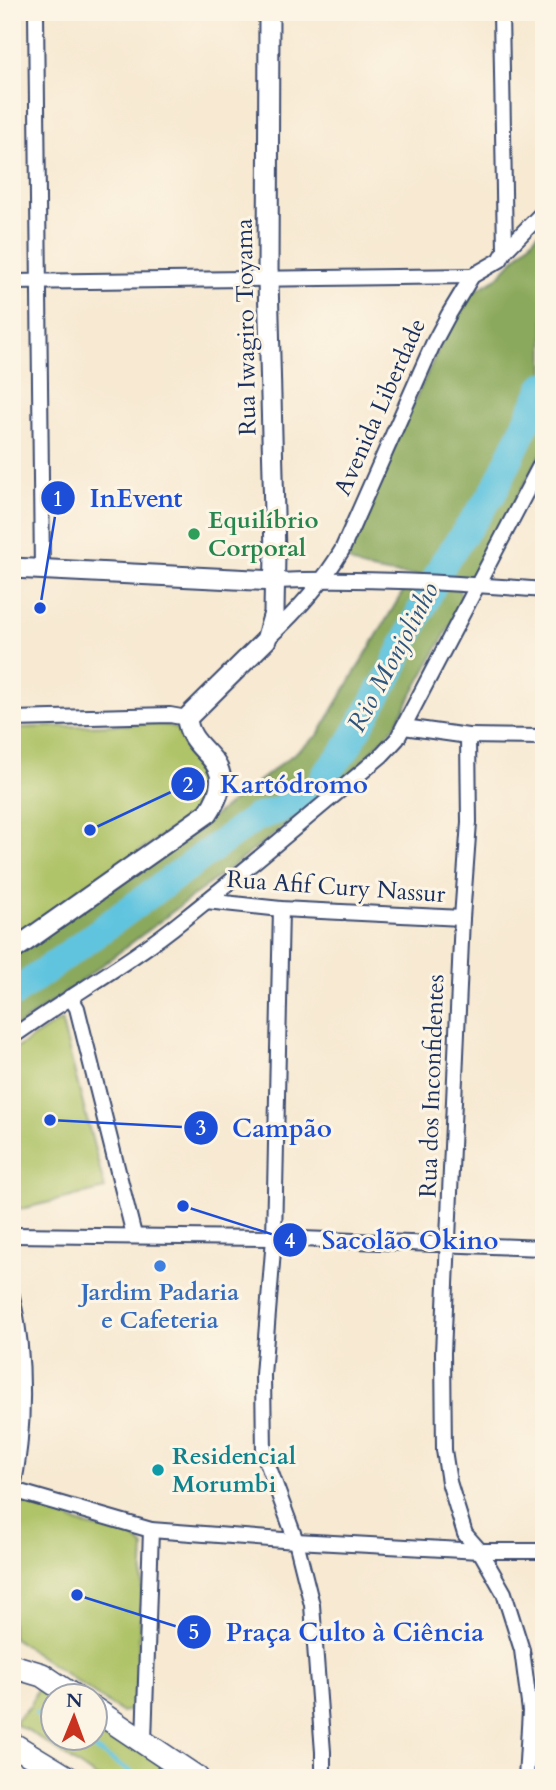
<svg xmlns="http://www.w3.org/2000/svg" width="556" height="1790" font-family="Cardo,serif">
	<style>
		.green { fill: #afc367; stroke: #657962; stroke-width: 2 }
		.forest { fill: #8ba95c; stroke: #536c5d; stroke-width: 2 }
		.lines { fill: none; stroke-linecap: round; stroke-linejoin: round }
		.stream { stroke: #61c4df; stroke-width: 4.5 }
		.river { stroke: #61c4df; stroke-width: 28 }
		.minor-casing { stroke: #3c4b6f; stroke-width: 18 }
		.tertiary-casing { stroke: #3c4b6f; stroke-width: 23 }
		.primary-casing { stroke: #3c4b6f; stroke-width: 26 }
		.minor { stroke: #fff; stroke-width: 14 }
		.tertiary { stroke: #fff; stroke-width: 19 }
		.primary { stroke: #fff; stroke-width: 23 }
		.leisure-dot { fill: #2e9e5b; stroke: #fcf5e5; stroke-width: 2.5 }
		.shop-dot { fill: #3f7fe0; stroke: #fcf5e5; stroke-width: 2.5 }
		.culture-dot { fill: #0f9aa8; stroke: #fcf5e5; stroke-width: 2.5 }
		.labels { text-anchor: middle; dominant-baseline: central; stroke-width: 6; stroke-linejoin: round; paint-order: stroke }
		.street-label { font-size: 24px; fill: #1b2f5e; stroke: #fcf5e5 }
		.leisure-label { font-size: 24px; font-weight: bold; fill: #27864d; stroke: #fcf5e5; text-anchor: start }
		.shop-label { font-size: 24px; font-weight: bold; fill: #366cbe; stroke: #fcf5e5 }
		.culture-label { font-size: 24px; font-weight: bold; fill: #0d838f; stroke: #fcf5e5; text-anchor: start }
		.water-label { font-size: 26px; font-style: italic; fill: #2c547e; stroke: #fcf5e5 }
		.leader { fill: none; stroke: #1d4ed8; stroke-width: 2.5 }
		.callout-dot { fill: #1d4ed8; stroke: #fcf5e5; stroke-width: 2.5 }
		.mark-label { font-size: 21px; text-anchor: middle; font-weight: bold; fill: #fff }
		.callout-label { font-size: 26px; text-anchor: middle; font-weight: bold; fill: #1d4ed8; stroke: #fcf5e5; stroke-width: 6; stroke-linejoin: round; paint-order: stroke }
	</style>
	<rect width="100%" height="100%" fill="#fcf5e5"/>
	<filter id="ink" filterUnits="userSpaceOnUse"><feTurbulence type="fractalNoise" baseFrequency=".0143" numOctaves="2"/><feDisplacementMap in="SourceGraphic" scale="14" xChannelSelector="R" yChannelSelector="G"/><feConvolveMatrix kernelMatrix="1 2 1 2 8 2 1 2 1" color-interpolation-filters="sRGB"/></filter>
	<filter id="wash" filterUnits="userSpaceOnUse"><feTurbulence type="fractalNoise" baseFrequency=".00686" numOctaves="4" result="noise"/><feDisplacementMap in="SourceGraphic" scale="28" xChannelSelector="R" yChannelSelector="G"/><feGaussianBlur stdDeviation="1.57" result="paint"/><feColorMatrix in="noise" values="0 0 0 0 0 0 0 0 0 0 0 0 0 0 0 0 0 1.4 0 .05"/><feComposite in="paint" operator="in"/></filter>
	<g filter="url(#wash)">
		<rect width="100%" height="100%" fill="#f7e9d2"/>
		<!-- green -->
		<g class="green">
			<path d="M145,724C155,724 167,723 177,729C185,733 190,742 195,749C213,774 222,786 197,811L12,940V728Z"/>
			<path d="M61,1020L105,1189L25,1208L12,1209V1051Z"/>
			<path d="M34,1500L80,1524L133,1536L144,1547L136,1703L131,1710L121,1712L12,1637C12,1606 5,1532 20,1507C23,1501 28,1501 34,1500Z"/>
			<path d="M39,1682L52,1696V1738H94L95,1718L188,1778H97L29,1731L13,1723L31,1705Z"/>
		</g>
		<!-- forest -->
		<g class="forest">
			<path d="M544,227V448L474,577C443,575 363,580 344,556L461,299L497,278Z"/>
			<path d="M405,588H458L462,596L458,611L395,726L354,770L301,814L76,985L12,1030V956L169,851L318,735Z"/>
		</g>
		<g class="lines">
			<!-- stream -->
			<g class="stream">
				<path d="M36,1713L52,1723"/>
				<path d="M76,1738L141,1778"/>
			</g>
			<!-- river -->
			<path class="river" d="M12,995L255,818L278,810L309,794L321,785L325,775L345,751L390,674L444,562L493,493L544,386"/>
		</g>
	</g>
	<g filter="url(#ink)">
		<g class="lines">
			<defs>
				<g id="minor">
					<path d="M36,12L42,571"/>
					<path d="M501,12L505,251"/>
					<path d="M12,282L472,276"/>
					<path d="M275,581C365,577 454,583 544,590"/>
					<path d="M267,639C295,613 323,583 342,550L433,344L449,314L472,276L500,260L505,251L544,211"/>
					<path d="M12,719L170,715L187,718"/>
					<path d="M404,727L468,736L469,822L462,918L443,1353L444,1450L449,1482L465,1534L480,1551L504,1593L522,1650L530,1711L526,1778"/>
					<path d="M468,736L544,737"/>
					<path d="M206,901L281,909L462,918"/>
					<path d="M281,909L274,1238L263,1375L264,1454L296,1541L312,1605L323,1752V1778"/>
					<path d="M70,997L77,1008L134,1235"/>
					<path d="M12,1037C69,996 130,963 184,919C251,866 316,810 382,755L397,739L544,458"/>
					<path d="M12,1235L274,1238L544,1248"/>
					<path d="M12,1296C26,1356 25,1432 12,1493"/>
					<path d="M13,1490L151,1530L296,1541L480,1551H544"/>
					<path d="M144,1741L151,1530"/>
				</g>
				<g id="tertiary">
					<path d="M12,568L275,581"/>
					<path d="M12,951L208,813C245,757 189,757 187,718L266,640L274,613L275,553L268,279L269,12"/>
				</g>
				<g id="primary">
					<path d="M12,1666L42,1675L73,1696"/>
					<path d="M94,1709L197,1778"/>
					<path d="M12,1744L68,1778"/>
				</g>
			</defs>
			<!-- minor casing -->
			<use href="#minor" class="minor-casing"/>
			<!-- tertiary casing -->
			<use href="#tertiary" class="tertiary-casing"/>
			<!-- primary casing -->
			<use href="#primary" class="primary-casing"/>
			<!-- minor -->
			<use href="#minor" class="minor"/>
			<!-- tertiary -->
			<use href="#tertiary" class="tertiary"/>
			<!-- primary -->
			<use href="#primary" class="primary"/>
		</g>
	</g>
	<!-- markers -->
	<circle class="leisure-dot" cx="194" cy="534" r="7"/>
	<circle class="shop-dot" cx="160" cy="1266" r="7"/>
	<circle class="culture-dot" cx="158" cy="1470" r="7"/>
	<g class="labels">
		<!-- street labels -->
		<g class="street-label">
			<text transform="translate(246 327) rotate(-91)">Rua Iwagiro Toyama</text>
			<text transform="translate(380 407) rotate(-66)">Avenida Liberdade</text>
			<text transform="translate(336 887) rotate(4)">Rua Afif Cury Nassur</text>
			<text transform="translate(432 1086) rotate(-88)">Rua dos Inconfidentes</text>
		</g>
		<!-- leisure labels -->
		<g class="leisure-label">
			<text x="208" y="520">Equilíbrio<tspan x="208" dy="28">Corporal</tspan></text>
		</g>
		<!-- shop labels -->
		<g class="shop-label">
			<text x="160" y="1292">Jardim Padaria<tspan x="160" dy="28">e Cafeteria</tspan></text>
		</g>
		<!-- culture labels -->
		<g class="culture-label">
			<text x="172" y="1456">Residencial<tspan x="172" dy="28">Morumbi</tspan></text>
		</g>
		<!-- water labels -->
		<g class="water-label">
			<text transform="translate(393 657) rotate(-62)">Rio Monjolinho</text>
		</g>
	</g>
	<!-- callouts -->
	<path class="leader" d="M40 608L58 498M90 830L188 784M50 1120L201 1128M183 1206L290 1240M77 1595L194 1632"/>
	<g class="callout-dot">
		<circle cx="40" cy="608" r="7"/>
		<circle cx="90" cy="830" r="7"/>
		<circle cx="50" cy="1120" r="7"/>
		<circle cx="183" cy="1206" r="7"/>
		<circle cx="77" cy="1595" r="7"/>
		<circle cx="58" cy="498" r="18"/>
		<circle cx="188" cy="784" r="18"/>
		<circle cx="201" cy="1128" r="18"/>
		<circle cx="290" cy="1240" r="18"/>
		<circle cx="194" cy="1632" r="18"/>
	</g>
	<g class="mark-label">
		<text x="58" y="506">1</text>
		<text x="188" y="792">2</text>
		<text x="201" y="1135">3</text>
		<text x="290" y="1248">4</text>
		<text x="194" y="1639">5</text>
	</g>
	<g class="callout-label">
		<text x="136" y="507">InEvent</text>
		<text x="294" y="793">Kartódromo</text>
		<text x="282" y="1137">Campão</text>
		<text x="410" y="1249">Sacolão Okino</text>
		<text x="355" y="1641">Praça Culto à Ciência</text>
	</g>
	<!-- margin -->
	<rect width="556" height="1790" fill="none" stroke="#fcf5e5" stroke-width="42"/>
	<!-- north arrow -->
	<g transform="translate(74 1717) rotate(1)"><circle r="33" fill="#fcf5e5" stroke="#a2a6af" stroke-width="2"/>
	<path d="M0-5L12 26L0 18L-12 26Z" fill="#c8321e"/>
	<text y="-10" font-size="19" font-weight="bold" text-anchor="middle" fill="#1b2f5e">N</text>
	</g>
</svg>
